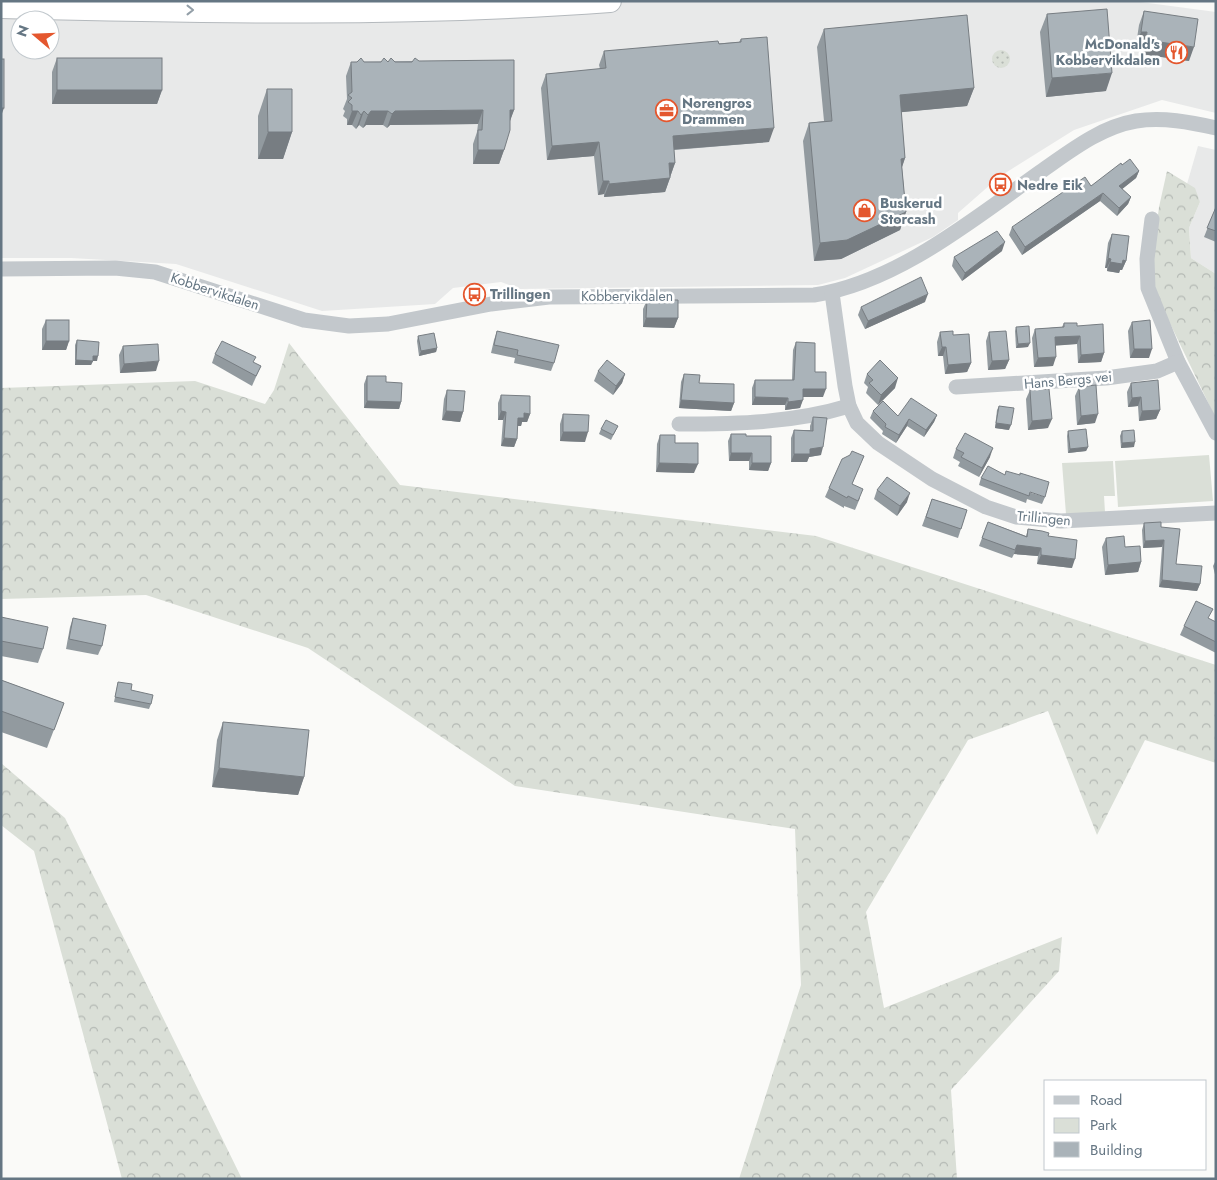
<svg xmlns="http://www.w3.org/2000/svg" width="1217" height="1180" font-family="Jost,sans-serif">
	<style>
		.built { fill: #e8e9e9; fill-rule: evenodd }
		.grass { fill: url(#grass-dots) }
		.forest { fill: url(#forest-crowns) }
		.park { fill: #dadfd7 }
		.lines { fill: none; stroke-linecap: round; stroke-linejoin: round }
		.highway-casing { stroke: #b4b9bd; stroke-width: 24 }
		.minor { stroke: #c3c8cc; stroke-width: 15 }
		.highway { stroke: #fff; stroke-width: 22 }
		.wall { fill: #929a9f }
		.shaded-wall { fill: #777d82 }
		.building { fill: #aab3b9; stroke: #777d82 }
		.oneway { stroke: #939fa8 }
		.labels { text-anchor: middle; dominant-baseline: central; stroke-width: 5; stroke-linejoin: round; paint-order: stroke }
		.poi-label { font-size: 14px; font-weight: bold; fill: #657683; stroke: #fff; text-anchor: start }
		.street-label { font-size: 14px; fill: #657683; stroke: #fff }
	</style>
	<defs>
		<pattern id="grass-dots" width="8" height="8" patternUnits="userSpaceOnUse" patternTransform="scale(1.25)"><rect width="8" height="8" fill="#dadfd7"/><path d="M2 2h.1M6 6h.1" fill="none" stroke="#b4b9b4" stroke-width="1.8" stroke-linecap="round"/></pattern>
		<pattern id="forest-crowns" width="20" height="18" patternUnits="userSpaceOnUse" patternTransform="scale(1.25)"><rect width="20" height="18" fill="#dadfd7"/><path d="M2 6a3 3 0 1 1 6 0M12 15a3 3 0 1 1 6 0" fill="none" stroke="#b4b9b4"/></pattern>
	</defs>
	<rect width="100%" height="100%" fill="#fafaf8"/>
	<!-- built -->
	<g class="built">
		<path d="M1,1H1133L1216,12V113L1162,100L1074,130L999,177L958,213V220L933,237L845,278L818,285L520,289L501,282L453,288L435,304L322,311L176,264L71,258H1ZM20,20H50V50H20Z"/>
		<path d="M1198,146L1216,150V274L1191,258L1189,228L1200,202L1187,184Z"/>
	</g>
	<!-- grass -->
	<circle class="grass" cx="1001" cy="59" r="9"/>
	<!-- forest -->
	<g class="forest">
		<path d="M1167,171L1195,188L1200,202L1189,228L1191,258L1216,274V419L1153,288L1152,262L1159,207Z"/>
		<path d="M289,343L400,485L816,536L1216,665V763L1145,740L1097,835L1048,711L968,740L866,912L884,1008L1062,937L1059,971L951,1090L957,1179H852L851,1177L849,1179H739L801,985L795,829L515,786L308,648L146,595L1,599V388L195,381L265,404L274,390Z"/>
		<path d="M1,763L65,818L242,1179H122L34,851L1,825Z"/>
	</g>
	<!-- park -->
	<g class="park">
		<path d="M1209,455L1213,501L1118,507L1115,461Z"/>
		<path d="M1113,461L1115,496H1104L1105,512L1066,514L1062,463Z"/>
	</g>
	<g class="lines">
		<defs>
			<path id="highway" d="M1,7C204,12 408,16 610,1"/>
		</defs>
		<!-- highway casing -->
		<use href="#highway" class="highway-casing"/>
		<!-- minor -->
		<g class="minor">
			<path d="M1152,219L1147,259L1148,288L1178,362L1216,433"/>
			<path d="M1,269L115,268L155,272L304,320L349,326L388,324L491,304L549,297L814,295C896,283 974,219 1040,172C1069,152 1100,127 1136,121C1163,117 1190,122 1216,128"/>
			<path d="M832,293L845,386L849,406L857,423L878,443L932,479L986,507L1016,517L1061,521L1216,513"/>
			<path d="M956,387L1106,378L1157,371L1178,362"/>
			<path d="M679,424C737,424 793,423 849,406"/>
		</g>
		<!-- highway -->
		<use href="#highway" class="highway"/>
	</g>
	<!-- wall -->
	<g class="wall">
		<path d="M1144,11L1189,61L1141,54L1142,46L1136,45L1139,25Z"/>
		<path d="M1047,14L1106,91L1046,97L1040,32Z"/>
		<path d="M824,29L974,88L967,106L901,112L905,158L902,167L906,212L900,230L841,259L814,261L803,141L809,123L824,121L817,47Z"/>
		<path d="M741,39L769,142L674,150L675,163L665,192L604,197V194L598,195L594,156L547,160L541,88L546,74L600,69L599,65L604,51L739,42Z"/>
		<path d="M57,58L162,90L157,104H52V72Z"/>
		<path d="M419,61L514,110L510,120L504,150L499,164H473V144L477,132L478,124L390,125L387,128L383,125H366L363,128L359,125L356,129L352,125H347V119L343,116L345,111L343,109L347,99L346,76L351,62Z"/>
		<path d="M267,89L292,132L283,159H258V116Z"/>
		<path d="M1122,165L1139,171L1136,178L1122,189L1131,197L1128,204L1117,216L1100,201L1022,255L1009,235L1012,227L1091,186Z"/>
		<path d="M1216,207V242L1204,237Z"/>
		<path d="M1112,234L1126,261L1122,270H1120L1119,273L1107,271V268H1105L1108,243Z"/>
		<path d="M1002,251L962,281L952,266L954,257Z"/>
		<path d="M647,300L678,318L674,328L643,327V309Z"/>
		<path d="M925,302L865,329L858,315L861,307Z"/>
		<path d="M46,320L69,341L66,350H42V329Z"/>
		<path d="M1132,322L1149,358H1130L1128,331Z"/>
		<path d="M1064,323L1077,326L1104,353L1101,362L1078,363L1077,344L1055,345L1053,366L1034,367L1032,338L1035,329L1062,327Z"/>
		<path d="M1016,327L1028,347L1016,348L1015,331Z"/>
		<path d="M497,331L554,363L551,371L514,363L515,358L491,353L494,340Z"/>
		<path d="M940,332L953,335L971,363L967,372L945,374L943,356H938L937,342Z"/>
		<path d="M989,332L1009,360L1005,369L988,370L986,341Z"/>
		<path d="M418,336L437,348L436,352L419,356L417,341Z"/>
		<path d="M77,340L97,361H93L91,365H75V345Z"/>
		<path d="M796,342L815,372L823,397H803L800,408L785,410V405H752V388L755,380H792L793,350Z"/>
		<path d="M123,346L156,371L120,373L119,355Z"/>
		<path d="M215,354L254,363L261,366L252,386L212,363Z"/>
		<path d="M598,371L625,374L622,383L613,395L594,381Z"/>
		<path d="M684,374L734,403L731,411L679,408L681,382Z"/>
		<path d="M867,374L895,388L878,405L866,393L868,387L864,383Z"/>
		<path d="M367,376L386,382L401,402L399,409L364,408V384Z"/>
		<path d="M1131,383L1160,410L1156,419L1139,421L1138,406L1128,407L1127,392Z"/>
		<path d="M1079,387L1095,423L1077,425L1075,396Z"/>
		<path d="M447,390L463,412L460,422L442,420L444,399Z"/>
		<path d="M1030,390L1048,428L1028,430L1026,399Z"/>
		<path d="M501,395L530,414L527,422H522L521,426H517V439L514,447L501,446L503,420H498V403Z"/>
		<path d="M999,406L1009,430L995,428L997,410Z"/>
		<path d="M873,411L898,416L937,415L934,422L924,437L907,426L896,443L882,434L883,431L870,418Z"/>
		<path d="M563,414L585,442L560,441V424Z"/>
		<path d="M813,417L821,455L809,457L807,462H791V438L794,430H810V426Z"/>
		<path d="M618,426L611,440L599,434L601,429Z"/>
		<path d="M1068,431L1088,447L1086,451L1068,453L1067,436Z"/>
		<path d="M1122,431L1134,447L1121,448L1120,436Z"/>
		<path d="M731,434L746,436L771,463L768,471L749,470V461H729L728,441Z"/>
		<path d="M660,435L675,443L694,473L656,472L657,444Z"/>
		<path d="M956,449L990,457L979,477L958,466L960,462L953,458Z"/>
		<path d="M850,455L864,456L852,484L860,498L855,510L844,506V508L825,497L829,488Z"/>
		<path d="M981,478L1045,497L1042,504L1027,499L1026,503L979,485Z"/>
		<path d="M877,490L907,502L897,516L874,499Z"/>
		<path d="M932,499L967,510L958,538L922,526Z"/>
		<path d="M988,522L1026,536L1028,529L1048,536L1072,568L1037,564L1038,556L1014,554L1012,558L979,546Z"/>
		<path d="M1144,523L1161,527L1176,564L1200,584L1197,591L1159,587L1162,547L1143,548L1142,530Z"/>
		<path d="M1106,538L1125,547L1141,562L1138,572L1105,575L1102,547Z"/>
		<path d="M1215,562H1216V579L1213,566Z"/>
		<path d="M1,617L43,649L38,663L1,656Z"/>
		<path d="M73,618L102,646L98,655L66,649L70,627Z"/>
		<path d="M1216,622V653L1180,635L1184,626Z"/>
		<path d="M1,680L64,703L47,748L1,732Z"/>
		<path d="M118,682L151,704L149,709L114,702Z"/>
		<path d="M223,722L304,777L298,795L212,787L217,740Z"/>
	</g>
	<!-- shaded-wall -->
	<g class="shaded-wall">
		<path d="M1141,32H1147L1142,46L1136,45Z"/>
		<path d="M1146,40L1194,47L1189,61L1141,54Z"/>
		<path d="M1112,73L1106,91L1046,97L1052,78Z"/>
		<path d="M974,88L967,106L893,113L900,95Z"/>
		<path d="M57,90H162L157,104H52Z"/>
		<path d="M1,108H4L1,116Z"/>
		<path d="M483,110L478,124L390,125L387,128L392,114L395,111Z"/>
		<path d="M510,110H514L509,124Z"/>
		<path d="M352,111H358L352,125H347Z"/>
		<path d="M364,111L359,125L356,129L361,115Z"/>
		<path d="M371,111H388L383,125H366L363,128L368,115Z"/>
		<path d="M774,128L769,142L668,150L673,136Z"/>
		<path d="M268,132H292L283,159H258Z"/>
		<path d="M599,142L594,156L547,160L552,146Z"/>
		<path d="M478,150H504L499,164H473Z"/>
		<path d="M905,158L899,176L901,159Z"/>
		<path d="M669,163H675L670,177Z"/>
		<path d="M1139,171L1136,178L1116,194L1119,186Z"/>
		<path d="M670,178L665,192L604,197L609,184Z"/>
		<path d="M603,181H609L604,194L598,195Z"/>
		<path d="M1103,193L1100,201L1022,255L1025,247Z"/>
		<path d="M1131,197L1128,204L1117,216L1119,208Z"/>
		<path d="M906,212L900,230L841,259L814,261L820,243Z"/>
		<path d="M1005,242L1002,251L962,281L965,273Z"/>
		<path d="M1108,258L1111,259L1107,268H1105Z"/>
		<path d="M1123,260L1126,261L1122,270H1120L1119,273L1107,271L1110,262Z"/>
		<path d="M928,294L925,302L865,329L868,321Z"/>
		<path d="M646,318H678L674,328L643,327Z"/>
		<path d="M1080,336L1077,344L1052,346L1055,337Z"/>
		<path d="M46,341H69L66,350H42Z"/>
		<path d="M1030,343L1028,347L1016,348L1018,344Z"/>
		<path d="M942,347H946L943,356H938Z"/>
		<path d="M437,348L436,352L419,356L421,351Z"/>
		<path d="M1134,349H1152L1149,358H1130Z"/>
		<path d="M1104,353L1101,362L1078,363L1081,355Z"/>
		<path d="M93,356H98L97,361H93L91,365H75L76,360Z"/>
		<path d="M1056,357L1053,366L1034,367L1038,358Z"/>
		<path d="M1009,360L1005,369L988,370L992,361Z"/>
		<path d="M159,361L156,371L120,373L124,364Z"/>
		<path d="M971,363L967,372L945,374L948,365Z"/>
		<path d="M625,374L622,383L613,395L616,386Z"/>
		<path d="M898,378L895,388L878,405L881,395Z"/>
		<path d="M803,389H826L823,397H800Z"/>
		<path d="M755,397L788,398L785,405H752Z"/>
		<path d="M1141,397L1138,406L1128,407L1132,398Z"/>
		<path d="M681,400L734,403L731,411L679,408Z"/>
		<path d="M803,400L800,408L785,410L788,402Z"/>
		<path d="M367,401L401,402L399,409L364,408Z"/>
		<path d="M1160,410L1156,419L1139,421L1142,411Z"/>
		<path d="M446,411L463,412L460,422L442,420Z"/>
		<path d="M501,411L506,412L503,420H498Z"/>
		<path d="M524,413L530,414L527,422H522L521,426H515L518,418Z"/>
		<path d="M1098,414L1095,423L1077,425L1081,416Z"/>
		<path d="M937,415L934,422L924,437L926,430Z"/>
		<path d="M909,419L907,426L896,443L899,435Z"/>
		<path d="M1052,419L1048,428L1028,430L1032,421Z"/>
		<path d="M996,423L1011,425L1009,430L995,428Z"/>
		<path d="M563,432H588L585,442L560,441Z"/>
		<path d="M504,438L517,439L514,447L501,446Z"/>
		<path d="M1135,442L1134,447L1121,448L1122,443Z"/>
		<path d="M823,447L821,455L809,457L807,462H791L794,454L810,449Z"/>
		<path d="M1088,447L1086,451L1068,453L1070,449Z"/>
		<path d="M993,448L990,457L979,477L982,468Z"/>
		<path d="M731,453H752L749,461H729Z"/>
		<path d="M659,463L698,464L694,473L656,472Z"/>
		<path d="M752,463H771L768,471L749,470Z"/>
		<path d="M910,493L907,502L897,516L900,506Z"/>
		<path d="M1164,540L1162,547L1143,548L1145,541Z"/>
		<path d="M1017,545L1041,548L1038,556L1014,554Z"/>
		<path d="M1041,555L1075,559L1072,568L1037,564Z"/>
		<path d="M1141,562L1138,572L1105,575L1108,565Z"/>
		<path d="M1162,580L1200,584L1197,591L1159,587Z"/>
		<path d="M219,768L304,777L298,795L212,787Z"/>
	</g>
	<!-- building -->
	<g class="building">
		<path d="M1107,9L1112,73L1052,78L1047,14Z"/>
		<path d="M1144,11L1198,19L1194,47L1146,40L1147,32H1141Z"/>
		<path d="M967,15L974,88L900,95L905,158L901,159L906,212L847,240L820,243L809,123L832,121L824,29Z"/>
		<path d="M767,37L774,128L673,136L675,163H669L670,178L609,184V181H603L599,142L552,146L546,74L606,68L604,51L718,41L719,44L741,42V39Z"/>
		<rect x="57" y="58" width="105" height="32"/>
		<path d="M361,58L364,62H381L384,58L388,62L391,58L395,62H412L415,58L419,61L514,60V110H510V130L504,150H478V130H482L483,110L395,111L392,114L388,111H371L368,115L364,111L361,115L358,111H352V105L348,102L352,98L348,95L352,92L351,62H357Z"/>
		<rect x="1" y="59" width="3" height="49"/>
		<path d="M267,89H292V132H268Z"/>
		<path d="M1130,159L1139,171L1119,186L1131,197L1119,208L1103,193L1025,247L1012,227L1085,177L1091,186L1121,163L1122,165Z"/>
		<path d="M1216,207V231L1207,228Z"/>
		<path d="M997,231L1005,242L965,273L954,257Z"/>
		<path d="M1112,234L1129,236L1126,261L1123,260L1122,264L1110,262L1111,259L1108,258Z"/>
		<path d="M921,277L928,294L868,321L861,307Z"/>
		<path d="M647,300H678V318H646Z"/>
		<rect x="46" y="320" width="23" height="21"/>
		<path d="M1150,320L1152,349H1134L1132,322Z"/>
		<path d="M1064,323H1077V326L1103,324L1104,353L1081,355L1080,336L1055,337L1056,357L1038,358L1035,329L1064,327Z"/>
		<path d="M1029,326L1030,343L1018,344L1016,327Z"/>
		<path d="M497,331L559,345L554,363L517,355L518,350L494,345Z"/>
		<path d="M953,331V335L969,334L971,363L948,365L946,347H942L940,332Z"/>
		<path d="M1006,331L1009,360L992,361L989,332Z"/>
		<path d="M434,333L437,348L421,351L418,336Z"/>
		<path d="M77,340L99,342L98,356H93V361L76,360Z"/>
		<path d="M222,341L256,357L253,362L261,366L256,376L215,354Z"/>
		<path d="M796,342L815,343V372H826V389H803V400L788,402V398L755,397V380H794Z"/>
		<path d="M158,344L159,361L124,364L123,346Z"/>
		<path d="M607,360L625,374L616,386L598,371Z"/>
		<path d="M880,360L898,378L881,395L869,383L873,380L867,374Z"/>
		<path d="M684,374L700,375L699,383L734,384V403L681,400Z"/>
		<path d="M367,376H386V382L402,383L401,402L367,401Z"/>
		<path d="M1158,380L1160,410L1142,411L1141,397L1132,398L1131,383Z"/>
		<path d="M1096,385L1098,414L1081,416L1079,387Z"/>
		<path d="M1049,389L1052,419L1032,421L1030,390Z"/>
		<path d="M447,390L465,391L463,412L446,411Z"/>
		<path d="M501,395L530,396V414L524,413V418H518L517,439L504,438L506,412L501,411Z"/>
		<path d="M911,398L937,415L926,430L909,419L899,435L885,427L886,424L873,411L883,401L898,416Z"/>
		<path d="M999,406L1014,408L1011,425L996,423Z"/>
		<path d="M563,414L589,415L588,432H563Z"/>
		<path d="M813,417L827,418L823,447L810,449V454H794V430L813,431Z"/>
		<path d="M606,420L618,426L613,435L601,429Z"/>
		<path d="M1086,429L1088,447L1070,449L1068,431Z"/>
		<path d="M1134,430L1135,442L1122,443V431Z"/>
		<path d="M965,433L993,448L982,468L961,457L964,453L956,449Z"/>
		<path d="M731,434H746V436H771V463H752V453H731Z"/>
		<path d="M660,435H675V443H698V464L659,463Z"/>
		<path d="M852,451L864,456L852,484L863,489L858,501L848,496L847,498L829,488L842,459L850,455Z"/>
		<path d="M988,466L1005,475L1006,471L1020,475V473L1049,482L1045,497L1030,492L1029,496L981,478Z"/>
		<path d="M887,477L910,493L900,506L877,490Z"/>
		<path d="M932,499L967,510L961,529L926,517Z"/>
		<path d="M988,522L1027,537L1028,529L1042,531L1049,533L1048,536L1077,540L1075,559L1041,555V548L1017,545L1015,550L982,538Z"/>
		<path d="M1161,522V527L1180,529L1176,564L1202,566L1200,584L1162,580L1164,540L1145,541L1144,523Z"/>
		<path d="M1124,536L1125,547L1140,546L1141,562L1108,565L1106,538Z"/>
		<path d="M1196,601L1213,609L1208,618L1216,622V642L1184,626Z"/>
		<path d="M1,617L48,627L43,649L1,641Z"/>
		<path d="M73,618L106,625L102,646L69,639Z"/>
		<path d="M1,680L64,703L54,730L1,711Z"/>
		<path d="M118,682L132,684L131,690L153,695L151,704L115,697Z"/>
		<path d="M223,722L309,730L304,777L219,768Z"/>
	</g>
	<!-- one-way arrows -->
	<defs><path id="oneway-chevron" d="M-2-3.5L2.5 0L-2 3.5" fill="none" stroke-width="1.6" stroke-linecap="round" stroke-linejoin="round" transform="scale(1.25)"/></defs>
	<use class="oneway" href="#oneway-chevron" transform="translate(190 10)"/>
	<!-- icons -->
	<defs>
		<symbol id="restaurant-ring" viewBox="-11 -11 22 22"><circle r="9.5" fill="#fff" stroke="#e4572e" stroke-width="1.5"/><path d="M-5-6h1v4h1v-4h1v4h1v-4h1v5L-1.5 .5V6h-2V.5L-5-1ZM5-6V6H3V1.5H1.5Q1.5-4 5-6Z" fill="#e4572e"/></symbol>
		<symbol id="office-ring" viewBox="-11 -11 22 22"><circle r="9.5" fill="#fff" stroke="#e4572e" stroke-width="1.5"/><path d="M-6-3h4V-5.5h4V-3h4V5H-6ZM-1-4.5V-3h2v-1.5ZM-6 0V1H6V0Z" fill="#e4572e"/></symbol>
		<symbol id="bus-ring" viewBox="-11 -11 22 22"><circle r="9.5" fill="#fff" stroke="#e4572e" stroke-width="1.5"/><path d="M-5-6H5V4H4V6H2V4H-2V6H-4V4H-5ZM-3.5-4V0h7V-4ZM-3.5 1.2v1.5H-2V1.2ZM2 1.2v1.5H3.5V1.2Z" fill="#e4572e"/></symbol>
		<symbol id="shop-ring" viewBox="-11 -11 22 22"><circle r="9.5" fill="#fff" stroke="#e4572e" stroke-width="1.5"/><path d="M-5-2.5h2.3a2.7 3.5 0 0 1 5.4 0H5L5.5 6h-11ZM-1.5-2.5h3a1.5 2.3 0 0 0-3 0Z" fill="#e4572e"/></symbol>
	</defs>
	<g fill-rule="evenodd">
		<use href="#restaurant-ring" x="1164" y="40" width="25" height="25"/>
		<use href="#office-ring" x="654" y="98" width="25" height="25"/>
		<use href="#bus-ring" x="988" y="172" width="25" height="25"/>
		<use href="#shop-ring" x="852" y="198" width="25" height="25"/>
		<use href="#bus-ring" x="462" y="282" width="25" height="25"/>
	</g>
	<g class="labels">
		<!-- poi labels -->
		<g class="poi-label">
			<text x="1160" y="44" text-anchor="end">McDonald's<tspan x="1160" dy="16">Kobbervikdalen</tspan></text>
			<text x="682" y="103">Norengros<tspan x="682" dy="16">Drammen</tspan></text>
			<text x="1017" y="185">Nedre Eik</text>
			<text x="880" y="203">Buskerud<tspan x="880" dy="16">Storcash</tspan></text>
			<text x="490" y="294">Trillingen</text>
		</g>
		<!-- street labels -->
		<g class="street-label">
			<text transform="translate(215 291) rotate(18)">Kobbervikdalen</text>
			<text x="627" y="296">Kobbervikdalen</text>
			<text transform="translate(1068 380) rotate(-5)">Hans Bergs vei</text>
			<text transform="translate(1044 518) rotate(5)">Trillingen</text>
		</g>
	</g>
	<!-- border -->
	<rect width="1217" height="1180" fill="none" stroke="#657683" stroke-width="5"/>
	<!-- legend -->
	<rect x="1044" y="1080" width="162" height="90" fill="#ffffff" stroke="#c1c8cd"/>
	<rect x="1054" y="1096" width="25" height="8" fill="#c3c8cc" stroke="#c1c8cd"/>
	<text x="1090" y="1105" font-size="15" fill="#657683">Road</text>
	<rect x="1054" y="1118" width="25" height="15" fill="#dadfd7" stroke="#c1c8cd"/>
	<text x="1090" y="1130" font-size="15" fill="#657683">Park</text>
	<rect x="1054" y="1142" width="25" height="15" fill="#aab3b9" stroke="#c1c8cd"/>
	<text x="1090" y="1155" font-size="15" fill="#657683">Building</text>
	<!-- north arrow -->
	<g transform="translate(35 35) rotate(289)"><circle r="24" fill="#ffffff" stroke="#c1c8cd"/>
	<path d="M0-4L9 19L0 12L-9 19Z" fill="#e4572e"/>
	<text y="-8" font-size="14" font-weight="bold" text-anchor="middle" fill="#657683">N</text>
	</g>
</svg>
